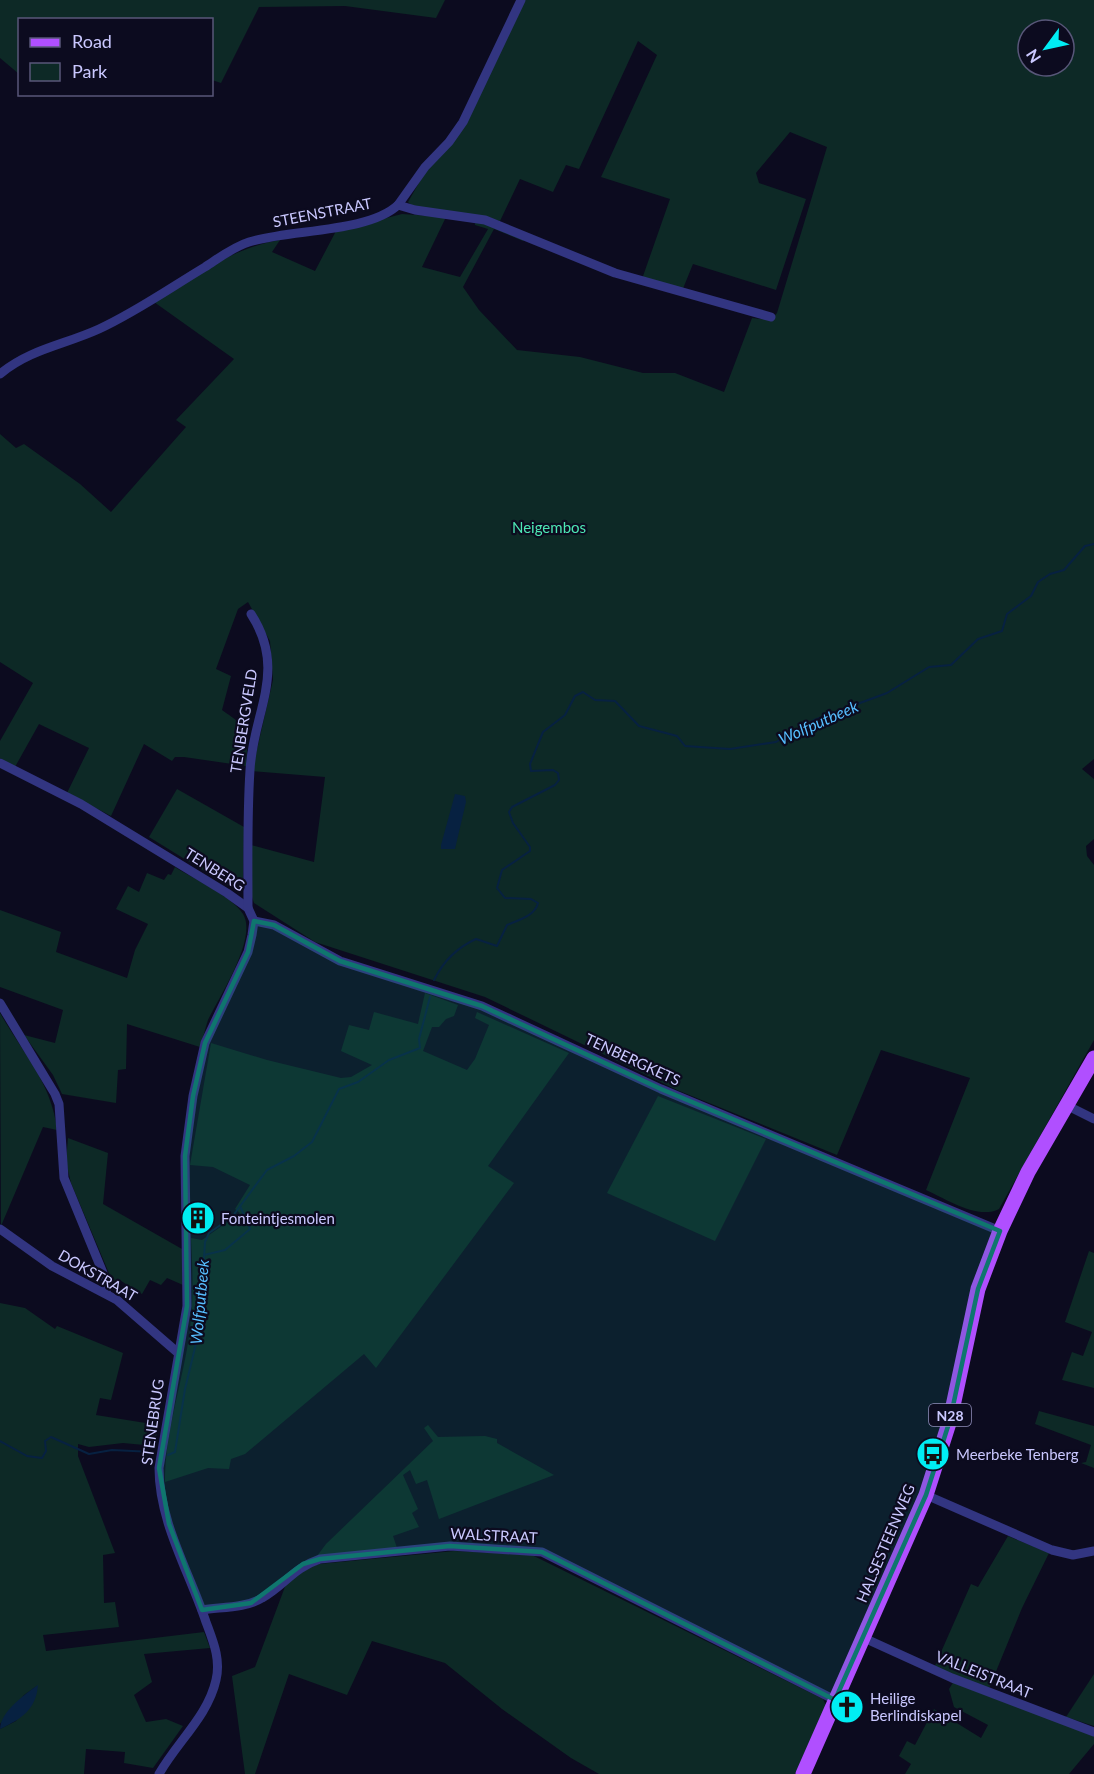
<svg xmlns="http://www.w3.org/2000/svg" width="1094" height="1774" font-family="Lato,sans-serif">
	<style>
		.green { fill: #0d2926; fill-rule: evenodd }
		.water { fill: #072141 }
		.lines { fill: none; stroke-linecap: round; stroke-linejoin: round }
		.stream { stroke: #072141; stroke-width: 2 }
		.minor { stroke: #323581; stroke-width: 9 }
		.primary { stroke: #b04fff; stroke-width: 15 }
		.marked { fill: #0f766e; fill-opacity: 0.2; stroke: #0f766e; stroke-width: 4.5; stroke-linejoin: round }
		.labels { text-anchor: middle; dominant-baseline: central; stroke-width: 4.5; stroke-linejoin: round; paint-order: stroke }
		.shield { fill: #0c0b1f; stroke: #918fbc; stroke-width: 1.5 }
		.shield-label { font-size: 14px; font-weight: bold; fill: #cac8ff }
		.street-label { font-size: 15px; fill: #cac8ff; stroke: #0c0b1f }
		.park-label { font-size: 15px; fill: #4de7b4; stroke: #0c0b1f }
		.poi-label { font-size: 15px; fill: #cac8ff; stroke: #0c0b1f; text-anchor: start }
		.water-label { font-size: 16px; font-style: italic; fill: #56beff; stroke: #0c0b1f }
	</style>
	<rect width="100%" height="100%" fill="#0c0b1f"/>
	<!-- green -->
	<g class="green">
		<path d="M0,0H445L436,18L345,6L259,7L221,83L212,80V20H20L19,74L0,58Z"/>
		<path d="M525,0H1094V759L1082,769L1094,779V839L1086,846L1087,856L1094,865V1040L999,1209C978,1220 946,1199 926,1190L970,1078L881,1050L837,1155L677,1090L485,997L315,942L254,903L251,894V845L314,862L325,777L252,771L273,680L270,641L248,602L238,609L216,669L231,676L222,710C252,731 248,730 246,766L184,757H175L172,761L144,744L111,816L67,793L89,748L39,724L15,767L0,758V741L33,683L0,662V434L16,448L24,444L80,484L111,512L186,427L176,420L234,359L154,302C195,276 232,248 280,240L272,252L315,271L336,231L402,214L446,217L422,267L460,277L488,229L475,225V221L526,237L523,241L494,229L463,287L479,310L517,350L580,357L643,373H675L724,392L752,318L771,320L777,313L827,147L790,132L756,173L759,183L806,199L776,290L693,264L682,291L642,279L670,199L601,177L657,55L638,41L579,169L566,165L553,192L520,179L500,221L412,206L408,202L424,174L452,143ZM1028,30H1064V66H1028Z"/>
		<path d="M177,789L244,827L243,885L238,892L149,837Z"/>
		<path d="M175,867C192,878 233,897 243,914C258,938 219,997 208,1020C205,1029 203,1038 200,1047L127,1024L126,1069L118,1070L116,1103L62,1094L53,1075L24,1035L55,1043L63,1010L0,987V910L61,932L56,952L127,978L135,950L148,924L116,909L128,886L139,892L147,873L164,880L168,874L171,875Z"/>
		<path d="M425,993L458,1005L454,1016L446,1019L439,1027H432L423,1051L467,1070L475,1059L489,1025L475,1018L477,1012L569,1053L488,1166L514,1183L376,1368L364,1354L245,1454L231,1459L229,1469L208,1468L165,1482C165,1437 179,1393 187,1349C194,1312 193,1276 191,1238L202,1240L240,1213L235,1209L250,1185L213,1167L190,1165L211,1043L267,1060L341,1078L351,1077L372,1065L341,1051L349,1025L369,1030L374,1012L418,1024Z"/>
		<path d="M0,1013C22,1052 52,1083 57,1130L43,1127L1,1226Z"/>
		<path d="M658,1096L766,1139L715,1241L607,1193Z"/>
		<path d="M68,1138L108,1153L103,1204L182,1249L183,1285L167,1278L161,1285L150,1280L142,1294L118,1279L114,1285L71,1183L66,1162Z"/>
		<path d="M1089,1251L1094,1253V1388L1062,1380L1072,1352L1083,1356L1092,1332L1065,1322Z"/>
		<path d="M0,1303L25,1308L55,1329L57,1326L123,1353L111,1400L100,1398L96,1415L158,1425L155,1446L123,1443L89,1447L78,1444V1456L115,1553L103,1555L104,1603L115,1602L119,1627L43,1635L46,1651L204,1632L210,1648L144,1654L152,1682L134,1695L146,1722L166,1719L183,1726L153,1768L124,1763L125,1752L86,1749L84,1774H0V1729L16,1721L37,1686L24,1695L0,1724Z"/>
		<path d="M1039,1411L1094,1426V1468L1081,1463L1086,1462L1091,1445L1035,1424Z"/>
		<path d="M428,1425L438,1437L485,1436L497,1439V1443L554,1475L439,1519L427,1480L416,1484L410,1470L403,1475L418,1509L412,1513L419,1527L393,1536L397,1548L317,1556L326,1544L433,1441L424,1428Z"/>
		<path d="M1008,1536L1049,1553L1022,1608L988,1691L934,1668L971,1584L978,1587Z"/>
		<path d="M454,1551L532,1555L823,1699L826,1705L795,1774H599L571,1758L502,1709L445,1663L372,1641L347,1695L289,1674L255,1774H245L232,1676L255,1667L286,1584L303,1569L319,1564Z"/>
		<path d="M1094,1674V1726L1066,1717Z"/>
		<path d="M954,1681L1094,1735V1744L1069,1774H905L911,1764L899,1756L907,1741L915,1745L934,1709L981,1738L988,1725L954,1707L949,1689Z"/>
	</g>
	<!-- water -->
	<g class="water">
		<path d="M455,794L465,796L466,802L455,849H441V845Z"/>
		<path d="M38,1685C36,1710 21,1719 0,1729C0,1712 25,1694 38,1685Z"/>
	</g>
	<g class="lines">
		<!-- stream -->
		<g class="stream">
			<path d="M434,980C443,962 458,947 476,939L497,946L507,925C518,920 535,916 538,903L531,899L505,898L497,888L502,870L530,851V847L513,823L509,812L512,807L555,785L559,780L558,773L553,770L531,771L530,764L543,732L565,715L575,696L583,692L595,700L615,701L639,726L677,736L685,746L730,749L776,742L814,720L887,693L929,667L951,665L978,639L1002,631L1007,614L1031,596L1038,582L1050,574L1064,570L1085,546L1094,544"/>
			<path d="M204,1255L225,1250L250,1229L240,1206"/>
			<path d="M0,1441L27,1456L42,1458L46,1451L45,1441L51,1437L89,1454L112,1450L153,1452"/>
			<path d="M168,1455L175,1452L185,1389L200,1327L205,1242L209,1233L232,1217L267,1170L294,1156L312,1142L339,1089L358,1082L389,1060L420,1048L419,1039L430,997"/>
		</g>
		<!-- minor -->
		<g class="minor">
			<path d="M398,205L425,167L449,142L463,122L521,0"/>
			<path d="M0,374C30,349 64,345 99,329C136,312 170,288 205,267C219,258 233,247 249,242C289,229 368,233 398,205L415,210L485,220L615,273L771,317"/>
			<path d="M0,763L81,804L227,893L248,908L254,921L252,935L248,952L205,1043L193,1096L185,1156L187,1306L159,1468C159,1522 189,1571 206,1622C213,1641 221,1659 216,1680C208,1716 177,1742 159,1774"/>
			<path d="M248,908C248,862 247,816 250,770C253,712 288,671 251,614"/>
			<path d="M254,921L274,925L340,961L482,1006L661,1089L1000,1231"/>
			<path d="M0,1003L55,1094L59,1104L64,1178L103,1273L107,1286L106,1293"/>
			<path d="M1066,1105L1094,1119"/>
			<path d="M0,1229L52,1266L117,1300L177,1352"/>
			<path d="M926,1495L1052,1550L1073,1555L1094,1551"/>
			<path d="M202,1610C221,1607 246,1608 262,1598C285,1585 293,1568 320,1559L450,1546L542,1552L835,1700"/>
			<path d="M864,1638L952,1678L1094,1732"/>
		</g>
		<!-- primary -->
		<path class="primary" d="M803,1774L926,1495L950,1420L978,1289L1000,1231L1028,1172L1094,1058"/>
	</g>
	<!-- marked area -->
	<path class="marked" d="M254,921L274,925L340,961L482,1006L661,1089L1000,1231L978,1289L950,1420L926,1495L835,1700L542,1552L450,1546L320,1559L303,1564L251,1603L202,1610L169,1524L159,1468L187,1306L185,1156L193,1096L205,1043L248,952Z"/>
	<!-- icons -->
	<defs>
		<symbol id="building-disc" viewBox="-11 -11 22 22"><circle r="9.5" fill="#00edf3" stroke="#0c0b1f"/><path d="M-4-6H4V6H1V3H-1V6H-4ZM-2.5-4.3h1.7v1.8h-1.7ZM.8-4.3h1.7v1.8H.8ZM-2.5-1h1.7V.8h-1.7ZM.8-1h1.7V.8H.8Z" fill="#111"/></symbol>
		<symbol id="bus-disc" viewBox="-11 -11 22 22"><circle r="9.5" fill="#00edf3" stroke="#0c0b1f"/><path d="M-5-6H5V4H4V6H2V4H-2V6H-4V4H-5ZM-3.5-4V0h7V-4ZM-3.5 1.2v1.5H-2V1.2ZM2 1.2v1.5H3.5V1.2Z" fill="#111"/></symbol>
		<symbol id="church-disc" viewBox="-11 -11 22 22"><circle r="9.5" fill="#00edf3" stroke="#0c0b1f"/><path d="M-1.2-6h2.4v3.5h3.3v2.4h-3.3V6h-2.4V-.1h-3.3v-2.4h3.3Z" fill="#111"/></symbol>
	</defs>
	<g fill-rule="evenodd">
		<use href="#building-disc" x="179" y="1199" width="38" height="38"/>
		<use href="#bus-disc" x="914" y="1435" width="38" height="38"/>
		<use href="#church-disc" x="828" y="1688" width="38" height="38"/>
	</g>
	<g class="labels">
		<!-- shield labels -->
		<rect class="shield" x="929" y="1404" width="42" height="22" rx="4.5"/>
		<g class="shield-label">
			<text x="950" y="1415">N28</text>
		</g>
		<!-- street labels -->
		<g class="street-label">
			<text transform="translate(322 212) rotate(-11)">STEENSTRAAT</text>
			<text transform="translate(243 721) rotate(-81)">TENBERGVELD</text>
			<text transform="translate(215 869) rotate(32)">TENBERG</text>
			<text transform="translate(633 1059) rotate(25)">TENBERGKETS</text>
			<text transform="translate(98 1275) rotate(30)">DOKSTRAAT</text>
			<text transform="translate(152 1422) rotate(-82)">STENEBRUG</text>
			<text transform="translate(494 1535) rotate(3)">WALSTRAAT</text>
			<text transform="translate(885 1543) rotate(-67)">HALSESTEENWEG</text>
			<text transform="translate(984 1674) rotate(22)">VALLEISTRAAT</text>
		</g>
		<!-- park labels -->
		<g class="park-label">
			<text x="549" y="527">Neigembos</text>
		</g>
		<!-- poi labels -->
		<g class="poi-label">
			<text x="221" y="1218">Fonteintjesmolen</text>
			<text x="956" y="1454">Meerbeke Tenberg</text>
			<text x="870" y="1698">Heilige<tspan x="870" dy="17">Berlindiskapel</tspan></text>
		</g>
		<!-- water labels -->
		<g class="water-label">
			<text transform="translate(818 722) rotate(-24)">Wolfputbeek</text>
			<text transform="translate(199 1302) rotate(-85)">Wolfputbeek</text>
		</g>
	</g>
	<!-- legend -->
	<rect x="18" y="18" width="195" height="78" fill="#0c0b1f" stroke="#585779" stroke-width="1.5"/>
	<rect x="30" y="38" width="30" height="9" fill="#b04fff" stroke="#585779" stroke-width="1.5"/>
	<text x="72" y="48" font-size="18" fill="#cac8ff">Road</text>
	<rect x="30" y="63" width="30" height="18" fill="#0d2926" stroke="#585779" stroke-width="1.5"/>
	<text x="72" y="78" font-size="18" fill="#cac8ff">Park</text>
	<!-- north arrow -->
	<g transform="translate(1046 48) rotate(237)"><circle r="28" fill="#0c0b1f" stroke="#585779" stroke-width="1.5"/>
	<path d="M0-4.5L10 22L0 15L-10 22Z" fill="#00edf3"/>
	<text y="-9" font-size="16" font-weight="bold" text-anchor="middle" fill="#cac8ff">N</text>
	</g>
</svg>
